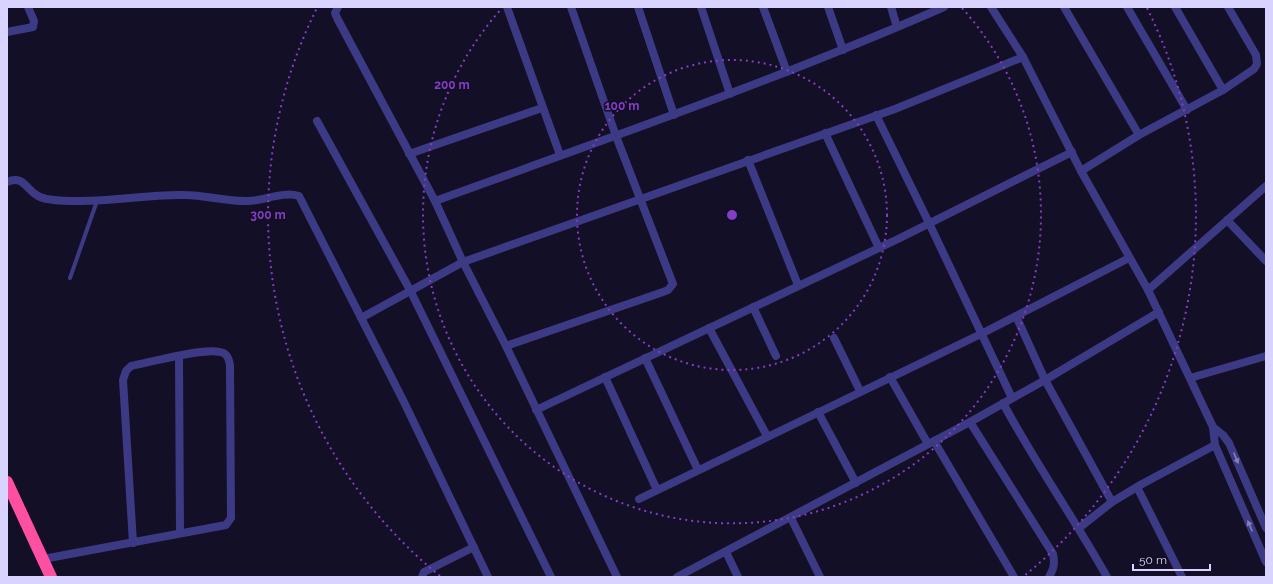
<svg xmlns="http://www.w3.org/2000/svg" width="1273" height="584" font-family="Raleway,sans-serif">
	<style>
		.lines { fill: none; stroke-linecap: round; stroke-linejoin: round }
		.lane { stroke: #3d3a85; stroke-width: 4 }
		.street { stroke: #3d3a85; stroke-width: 8 }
		.highway { stroke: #ff4fa3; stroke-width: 12 }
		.oneway { fill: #837fbc }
		.ring { fill: none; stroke: #843dc5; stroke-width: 2; stroke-dasharray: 2 4 }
		.centre { fill: #843dc5; stroke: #130f26; stroke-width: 2 }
		.ring-label { font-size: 12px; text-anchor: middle; font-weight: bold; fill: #843dc5; stroke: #130f26; stroke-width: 3; stroke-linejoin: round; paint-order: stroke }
	</style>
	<rect width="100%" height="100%" fill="#130f26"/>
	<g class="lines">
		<!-- lane -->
		<path class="lane" d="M70,278L97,201"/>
		<!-- street -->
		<g class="street">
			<path d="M338,7L335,13L337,18L435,201L463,262L506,346L617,577"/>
			<path d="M507,7L560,155"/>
			<path d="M638,7L674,115"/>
			<path d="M701,7L730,94"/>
			<path d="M763,7L787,72"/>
			<path d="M828,7L843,50"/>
			<path d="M891,7L897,27"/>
			<path d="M991,7L1023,57L1081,171L1148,290L1213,427L1215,445L1266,562"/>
			<path d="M1064,7L1139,135"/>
			<path d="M1127,7L1187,110"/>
			<path d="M1175,7L1223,90"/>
			<path d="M7,32L33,27L34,21L28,7"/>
			<path d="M876,115L929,223L1012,398"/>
			<path d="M317,121L410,290L551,577"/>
			<path d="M825,133L879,248"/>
			<path d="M409,154L542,108"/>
			<path d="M748,160L798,285"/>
			<path d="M1081,171L1139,135L1223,90L1254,69L1257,64L1256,55L1228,7"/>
			<path d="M7,182C24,174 26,191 40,197C50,201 65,201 76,201C112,202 148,194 185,195C205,195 228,202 248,201C264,201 282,191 299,196L403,400L488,577"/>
			<path d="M435,201C606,139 777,80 944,7"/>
			<path d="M1227,220L1266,261"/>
			<path d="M1148,290L1266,186"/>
			<path d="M753,307L776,356"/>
			<path d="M1016,316L1045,380L1112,502"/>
			<path d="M361,318L463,262L895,109L1023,57"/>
			<path d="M709,328L767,436"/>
			<path d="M834,338L860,391"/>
			<path d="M506,346L663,292L668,290L673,284L616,136L571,7"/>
			<path d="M179,356L180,533"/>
			<path d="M645,358L698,470"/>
			<path d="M605,377L657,490"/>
			<path d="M890,377L928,444"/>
			<path d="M1190,378L1266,356"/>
			<path d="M1003,403C1035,463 1074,518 1107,577"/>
			<path d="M536,410L898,239L1072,152"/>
			<path d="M818,412L856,483"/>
			<path d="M970,422L1053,554C1055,564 1054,568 1049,577"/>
			<path d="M1213,427L1223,435L1229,443L1266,528"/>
			<path d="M934,441L1014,577"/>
			<path d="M1137,487L1182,577"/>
			<path d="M639,499L981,334L1129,258"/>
			<path d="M791,518L820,577"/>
			<path d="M1079,528L1112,502L1142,484L1215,445"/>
			<path d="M726,552L738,577"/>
			<path d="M43,559L226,525L231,518L230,365C229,361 229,357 225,354C213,344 148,363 131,366L126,371L123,380L133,543"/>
			<path d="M422,577L424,572L474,547"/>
			<path d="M677,577L970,422L1045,380L1159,312"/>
		</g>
		<!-- highway -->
		<path class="highway" d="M7,482L51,577"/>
	</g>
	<!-- one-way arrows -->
	<defs><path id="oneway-solid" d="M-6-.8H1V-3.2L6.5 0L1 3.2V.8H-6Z"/></defs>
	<g class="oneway">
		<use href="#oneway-solid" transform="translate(1236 458) rotate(67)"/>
		<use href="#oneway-solid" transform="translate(1250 526) rotate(-114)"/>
	</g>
	<!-- distance rings -->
	<g class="ring">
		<circle cx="732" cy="215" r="155"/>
		<path d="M962 8A309 309 0 1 1 502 8"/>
		<path d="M440 576A464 464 0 0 1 317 8M1147 8A464 464 0 0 1 1024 576"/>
	</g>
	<circle cx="732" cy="215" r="6" class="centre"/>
	<g class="ring-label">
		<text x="452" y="89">200 m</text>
		<text x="622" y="110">100 m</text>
		<text x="268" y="219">300 m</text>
	</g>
	<!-- border -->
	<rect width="1273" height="584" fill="none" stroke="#d9d4ff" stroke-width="16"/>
	<!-- scale -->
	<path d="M1133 564v6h77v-6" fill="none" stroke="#d9d4ff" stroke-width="2"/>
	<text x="1139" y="564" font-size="12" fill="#d9d4ff" stroke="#130f26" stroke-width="3" paint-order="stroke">50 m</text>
</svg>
